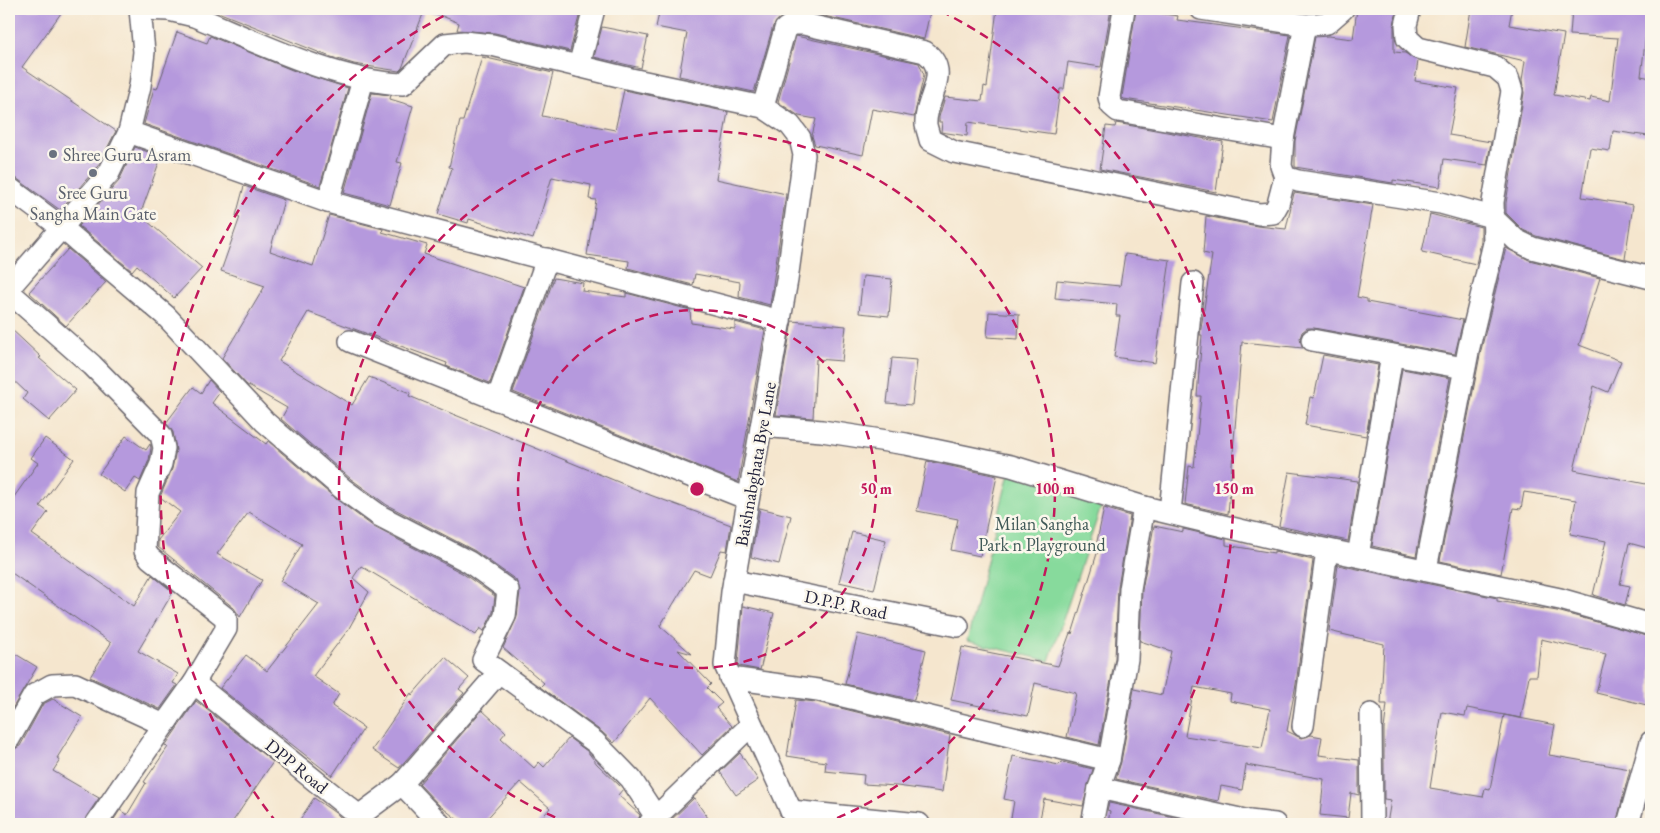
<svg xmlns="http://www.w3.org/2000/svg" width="1660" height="833" font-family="'EB Garamond',serif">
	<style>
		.green { fill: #87da9c; stroke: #547e6c }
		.building { fill: #b599dd; fill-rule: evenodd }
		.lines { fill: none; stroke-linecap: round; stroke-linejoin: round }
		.minor-casing { stroke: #6c676e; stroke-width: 24 }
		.minor { stroke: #fff; stroke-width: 21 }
		.ring { fill: none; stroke: #c2185b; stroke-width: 2.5; stroke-dasharray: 9 6 }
		.worship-dot { fill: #6b7280; stroke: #fbf7ec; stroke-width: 2 }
		.labels { text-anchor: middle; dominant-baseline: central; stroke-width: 5; stroke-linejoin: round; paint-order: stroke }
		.worship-label { font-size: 18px; fill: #5b616d; stroke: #fbf7ec; text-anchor: start }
		.street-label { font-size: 18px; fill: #22223b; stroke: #fbf7ec }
		.park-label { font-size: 18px; fill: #405958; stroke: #fbf7ec }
		.centre { fill: #c2185b; stroke: #fbf7ec; stroke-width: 2.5 }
		.ring-label { font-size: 15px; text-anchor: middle; font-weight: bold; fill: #c2185b; stroke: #fbf7ec; stroke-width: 5; stroke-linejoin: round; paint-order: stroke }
	</style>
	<rect width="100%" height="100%" fill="#fbf7ec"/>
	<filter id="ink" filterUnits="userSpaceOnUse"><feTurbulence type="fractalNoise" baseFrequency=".02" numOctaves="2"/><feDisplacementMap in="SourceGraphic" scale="10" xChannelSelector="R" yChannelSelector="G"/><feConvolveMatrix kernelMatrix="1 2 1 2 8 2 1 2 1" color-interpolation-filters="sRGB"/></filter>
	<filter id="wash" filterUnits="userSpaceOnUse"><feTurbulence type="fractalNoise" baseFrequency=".0096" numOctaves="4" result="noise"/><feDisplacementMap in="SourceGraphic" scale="20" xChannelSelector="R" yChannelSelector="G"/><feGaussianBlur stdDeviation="1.12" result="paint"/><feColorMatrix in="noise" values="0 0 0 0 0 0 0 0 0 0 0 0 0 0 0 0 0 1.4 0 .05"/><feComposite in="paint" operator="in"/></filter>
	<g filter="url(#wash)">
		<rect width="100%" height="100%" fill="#f5e6ce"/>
		<!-- green -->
		<path class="green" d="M1009,473L1103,501L1049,661L967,641Z"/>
		<g id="blocks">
			<!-- building -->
			<g class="building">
				<path d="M9,9H64L22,67L116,131L98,166L60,210L16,178L9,176Z"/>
				<path d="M219,9H425L402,68L399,71L354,64L328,56L218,12Z"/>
				<path d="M425,9H581L570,51L495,33L457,30L459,23Z"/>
				<path d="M660,9H912L930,12L924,39L807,12L785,14L773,26L754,92L679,76L687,33L656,27Z"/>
				<path d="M997,9H1111L1101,67L1068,62L1064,89H1060L1054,134L968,122L967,136L941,132L942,122H939V117L945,97L982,101L984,86L987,87Z"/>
				<path d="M1357,9H1397L1394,26V52L1405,53L1418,61L1415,81L1458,88L1449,135L1491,142L1487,165L1444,159L1440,187L1393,180V183L1295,167V141L1315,37L1328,36L1353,39Z"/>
				<path d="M1471,9H1512L1509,25L1564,34L1554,95L1590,101L1591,97L1610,101L1618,38L1570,35L1572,9H1651L1650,34H1646L1641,76L1651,78V116L1648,136L1613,131L1610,151L1590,148L1582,197L1633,205L1625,259L1536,236L1523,230L1506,213V203L1524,93L1522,80L1525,61L1465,47Z"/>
				<path d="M1136,10L1178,16L1177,20L1290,35L1273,122L1124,99L1122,97Z"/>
				<path d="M602,27L648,36L641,68L594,57Z"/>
				<path d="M177,32L207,43L210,36L292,70L348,88L320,186L144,124L154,88L157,89Z"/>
				<path d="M796,36L919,63L924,75L914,117L872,109L863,155L815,145L812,136L816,119L799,116L778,102Z"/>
				<path d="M482,57L553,73L542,116L615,130L624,90L728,112L716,179L786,194L770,305L739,297L740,282L695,274L693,285L628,268L629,261L587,255L596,200L589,199L591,185L552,177L533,239L469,219L468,223L438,214L452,168L449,167L460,121H463Z"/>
				<path d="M372,93L391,95L390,99L413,106L397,162L402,163L390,205L344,193Z"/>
				<path d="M1116,123L1223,142L1216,192L1100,169L1106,126L1115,127Z"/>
				<path d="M135,147L161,157L140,215L202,268L174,298L137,265L132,271L79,226L119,181Z"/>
				<path d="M244,186L284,200L270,251L313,266L329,215L383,229L382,232L427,245L424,254L524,287L490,383L446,366L447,363L308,312L279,361L352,405L369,377L410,393L409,396L650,495L731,525L727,551L721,550L710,576L694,570L660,626L692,654L678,650L711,684L707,688L722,703L716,708L732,726L702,755L650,698L614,743L602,732L540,687L544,683L503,648L517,617L520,591L516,580L475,551L387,505L351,479L281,419L287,408L247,385L222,358L265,286L221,271L240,217L236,216Z"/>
				<path d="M1294,193L1373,205L1357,297L1367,299V302L1463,320L1455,354L1314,328H1307L1302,332L1300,338L1303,348L1242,342L1228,514L1185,504L1189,466L1194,467L1201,396H1197L1202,335H1200L1212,255L1203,253L1206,216L1257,226L1286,229Z"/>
				<path d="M1430,214L1481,227V242L1476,264L1422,252Z"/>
				<path d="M1506,248L1529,260L1600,278L1579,345L1621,361L1608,392L1594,386L1574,470L1651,485V549L1629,543L1620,584L1630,586L1625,605L1593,595L1606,541L1570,534L1576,500L1524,492L1521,509L1513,508L1501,574L1440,561L1481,350Z"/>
				<path d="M68,249L106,282L66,326L29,292Z"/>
				<path d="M1125,254L1170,260L1155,363L1114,357L1120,316H1116L1117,304L1055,298L1057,280L1120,286Z"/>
				<path d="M863,276L892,279L889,316L859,313Z"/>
				<path d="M554,278L583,283L582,291L626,297V293L690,310L691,323L735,329V322L765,330L738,482L513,392Z"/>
				<path d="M989,312L1019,314L1018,339L987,337Z"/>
				<path d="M792,321L846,326L842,361L816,359L813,418L776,415Z"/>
				<path d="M9,327L41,357L39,358L76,390L49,421L23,399L27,393L9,376Z"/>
				<path d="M1323,355L1378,365L1366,436L1305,425L1310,397L1314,398Z"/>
				<path d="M892,358L917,360L912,405L887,403Z"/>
				<path d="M1402,369L1450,378L1416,556L1372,546Z"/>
				<path d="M209,380L220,392L212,403L266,444L268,441L336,499L374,527L462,573L495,596L493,612L484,631L480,628L476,635L361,566L353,578L369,592L348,630L313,676L339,694L332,706L364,728L332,776L220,688L246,655L267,671L319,604L280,581L302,544L249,512L217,554L262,580L240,617L234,608L158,547V540L180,512L160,497L172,469L176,450L173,432L166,423L193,387L201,393Z"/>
				<path d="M126,436L146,450L150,444L151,448L149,460L140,481L135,478L125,492L99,474Z"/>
				<path d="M45,438L74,459L40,506L48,512L32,534L134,606L152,575L173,592L138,651L178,674L173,683L177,685L160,709L90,677L111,643L9,571V504L38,463L31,458Z"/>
				<path d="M927,461L997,476L980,556L951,550L958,519L917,511Z"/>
				<path d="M1289,472L1358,481L1348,541L1279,526Z"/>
				<path d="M760,508L791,516L779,564L751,557Z"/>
				<path d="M1104,508L1130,516L1118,587L1115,658L1099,745L1067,737L1076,693L1035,683L1028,716L951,700L962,647L1058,666L1070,633L1072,634L1099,547L1096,546Z"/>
				<path d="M1154,526L1183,532V529L1226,539V545L1274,553V551L1313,560L1296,684L1287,731L1301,738L1311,735L1322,737L1319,755L1359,760V795L1351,793L1348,818L1320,815L1324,779L1246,765L1242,790L1221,786L1218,801L1116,779L1121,762L1134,689L1162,695L1171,651L1140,641L1142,590ZM1194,687L1231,694L1230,701L1270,709L1262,748L1185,736Z"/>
				<path d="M852,532L886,540L874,590L839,582Z"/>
				<path d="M1338,565L1497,598V601L1557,611L1651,637V706L1596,693L1606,654L1541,639L1537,676H1529L1521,718L1467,708L1465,716L1442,712L1430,788L1483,797L1485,788L1490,789L1504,715L1555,725L1549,755L1630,769L1616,824H1387L1391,800L1384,799V729L1387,704H1381L1384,644L1329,631Z"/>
				<path d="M743,606L774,613L760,670L739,666L738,663Z"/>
				<path d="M858,634L926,650L914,700L845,684Z"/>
				<path d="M9,650L37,667L9,714Z"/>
				<path d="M445,657L469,678L459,689L464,693L399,768L372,750L411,693L412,695Z"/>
				<path d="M53,699L82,717L57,758L60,760L53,771L99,798L86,817L84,824H9V751L20,746L43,704Z"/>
				<path d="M796,700L816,702L950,735L942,792L897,786L863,784L864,775L825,771L826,762L787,756Z"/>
				<path d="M196,701L273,762L231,824H111L120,810L127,815L146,783L144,782L168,747L165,746Z"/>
				<path d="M482,710L506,732L501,738L534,768L539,762L544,767L569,738L587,751L597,764L621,787L623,789L618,795L640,815L637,824H537L550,808L520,782L482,824H463L439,805L419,784Z"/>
				<path d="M740,753L758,780L736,795L720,772Z"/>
				<path d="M1013,756L1059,765L1062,762L1093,769L1083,806L1044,799L1039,824H1010L1014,801L1004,799Z"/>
				<path d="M1651,787V809L1646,807Z"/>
				<path d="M314,798L334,812L349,824H297Z"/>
				<path d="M694,798L712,824H667Z"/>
				<path d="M1109,803L1206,824H1108L1110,811L1107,810Z"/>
			</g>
		</g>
	</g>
	<g filter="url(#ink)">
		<use href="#blocks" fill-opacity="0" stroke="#6c676e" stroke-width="1"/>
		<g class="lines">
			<defs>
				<g id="minor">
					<path d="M140,9L169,10L194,16C255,41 337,82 403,84L445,44L464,42L492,45L631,79L763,107L790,125L800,138L804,155L787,280L732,592L725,665L797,824"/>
					<path d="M1124,9L1109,97L1111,105L1118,111L1283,139"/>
					<path d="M1201,9L1305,25L1327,23L1343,9"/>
					<path d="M1410,9L1406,25L1407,38L1418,48L1495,67L1508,78L1512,91L1493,202L1494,243L1469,347L1426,569"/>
					<path d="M1305,25L1283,139L1281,166L1285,177L1298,181L1441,203L1492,217L1516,240L1532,248L1651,278"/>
					<path d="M579,66L594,9"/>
					<path d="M763,107L785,29L792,24H804L925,52C953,73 924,98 926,125C927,130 929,135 930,140L954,152L1259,214L1273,213L1278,204L1285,177"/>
					<path d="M129,132L328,202L780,321"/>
					<path d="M9,188L61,227L166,316L265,422L343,489L380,516L469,562L508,590L505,616L483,660L595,742L631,779L656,817"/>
					<path d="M328,202L363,80"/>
					<path d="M9,288L109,173L129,132L140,86L144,52L140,9"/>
					<path d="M9,292L92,365L161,435L164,448L161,464L148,493L145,551L150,558L226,618V629L194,683L164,725L75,684L52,685L34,695L9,739"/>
					<path d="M1312,340L1464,368"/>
					<path d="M350,341L748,499"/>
					<path d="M497,400L547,259"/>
					<path d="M761,426L822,431L906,444L1011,466L1144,507L1286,541L1560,599L1651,625"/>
					<path d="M1170,512L1193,283"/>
					<path d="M1358,556L1392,355"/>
					<path d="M734,581L958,626"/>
					<path d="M730,678L818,690L1109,760"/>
					<path d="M194,683L359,816L402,784"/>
					<path d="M1371,714L1372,824"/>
					<path d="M1303,726L1327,550"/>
					<path d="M1099,788L1249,821L1275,824"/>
					<path d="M791,811L919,824"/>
					<path d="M96,824L168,719"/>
					<path d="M440,824L402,784L499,672"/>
					<path d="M649,824L751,725"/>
					<path d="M1092,824L1099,788L1109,760L1127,659L1130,589L1144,507"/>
					<path d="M1628,824L1651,742"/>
				</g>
			</defs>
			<!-- minor casing -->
			<use href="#minor" class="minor-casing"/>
			<!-- minor -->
			<use href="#minor" class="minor"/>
		</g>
	</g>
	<!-- distance rings -->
	<g class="ring">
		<circle cx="697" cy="489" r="179"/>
		<path d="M569 823A358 358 0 1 1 825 823"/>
		<path d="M277 823A537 537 0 0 1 453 11M941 11A537 537 0 0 1 1117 823"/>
	</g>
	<!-- markers -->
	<g class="worship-dot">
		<circle cx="53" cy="154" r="5"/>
		<circle cx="93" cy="173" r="5"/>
	</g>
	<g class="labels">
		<!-- worship labels -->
		<g class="worship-label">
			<text x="63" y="154">Shree Guru Asram</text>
			<text x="93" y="192" text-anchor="middle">Sree Guru<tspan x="93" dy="21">Sangha Main Gate</tspan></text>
		</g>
		<!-- street labels -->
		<g class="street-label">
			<text transform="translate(755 464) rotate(-80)">Baishnabghata Bye Lane</text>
			<text transform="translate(846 604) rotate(12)">D.P.P. Road</text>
			<text transform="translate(297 766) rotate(39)">DPP Road</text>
		</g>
		<!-- park labels -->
		<g class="park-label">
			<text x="1042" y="523">Milan Sangha<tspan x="1042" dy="21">Park n Playground</tspan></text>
		</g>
	</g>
	<circle cx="697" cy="489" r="8" class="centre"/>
	<g class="ring-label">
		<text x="876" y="494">50 m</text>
		<text x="1055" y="494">100 m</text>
		<text x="1234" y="494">150 m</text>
	</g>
	<!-- margin -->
	<rect width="1660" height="833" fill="none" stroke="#fbf7ec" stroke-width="30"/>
</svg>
